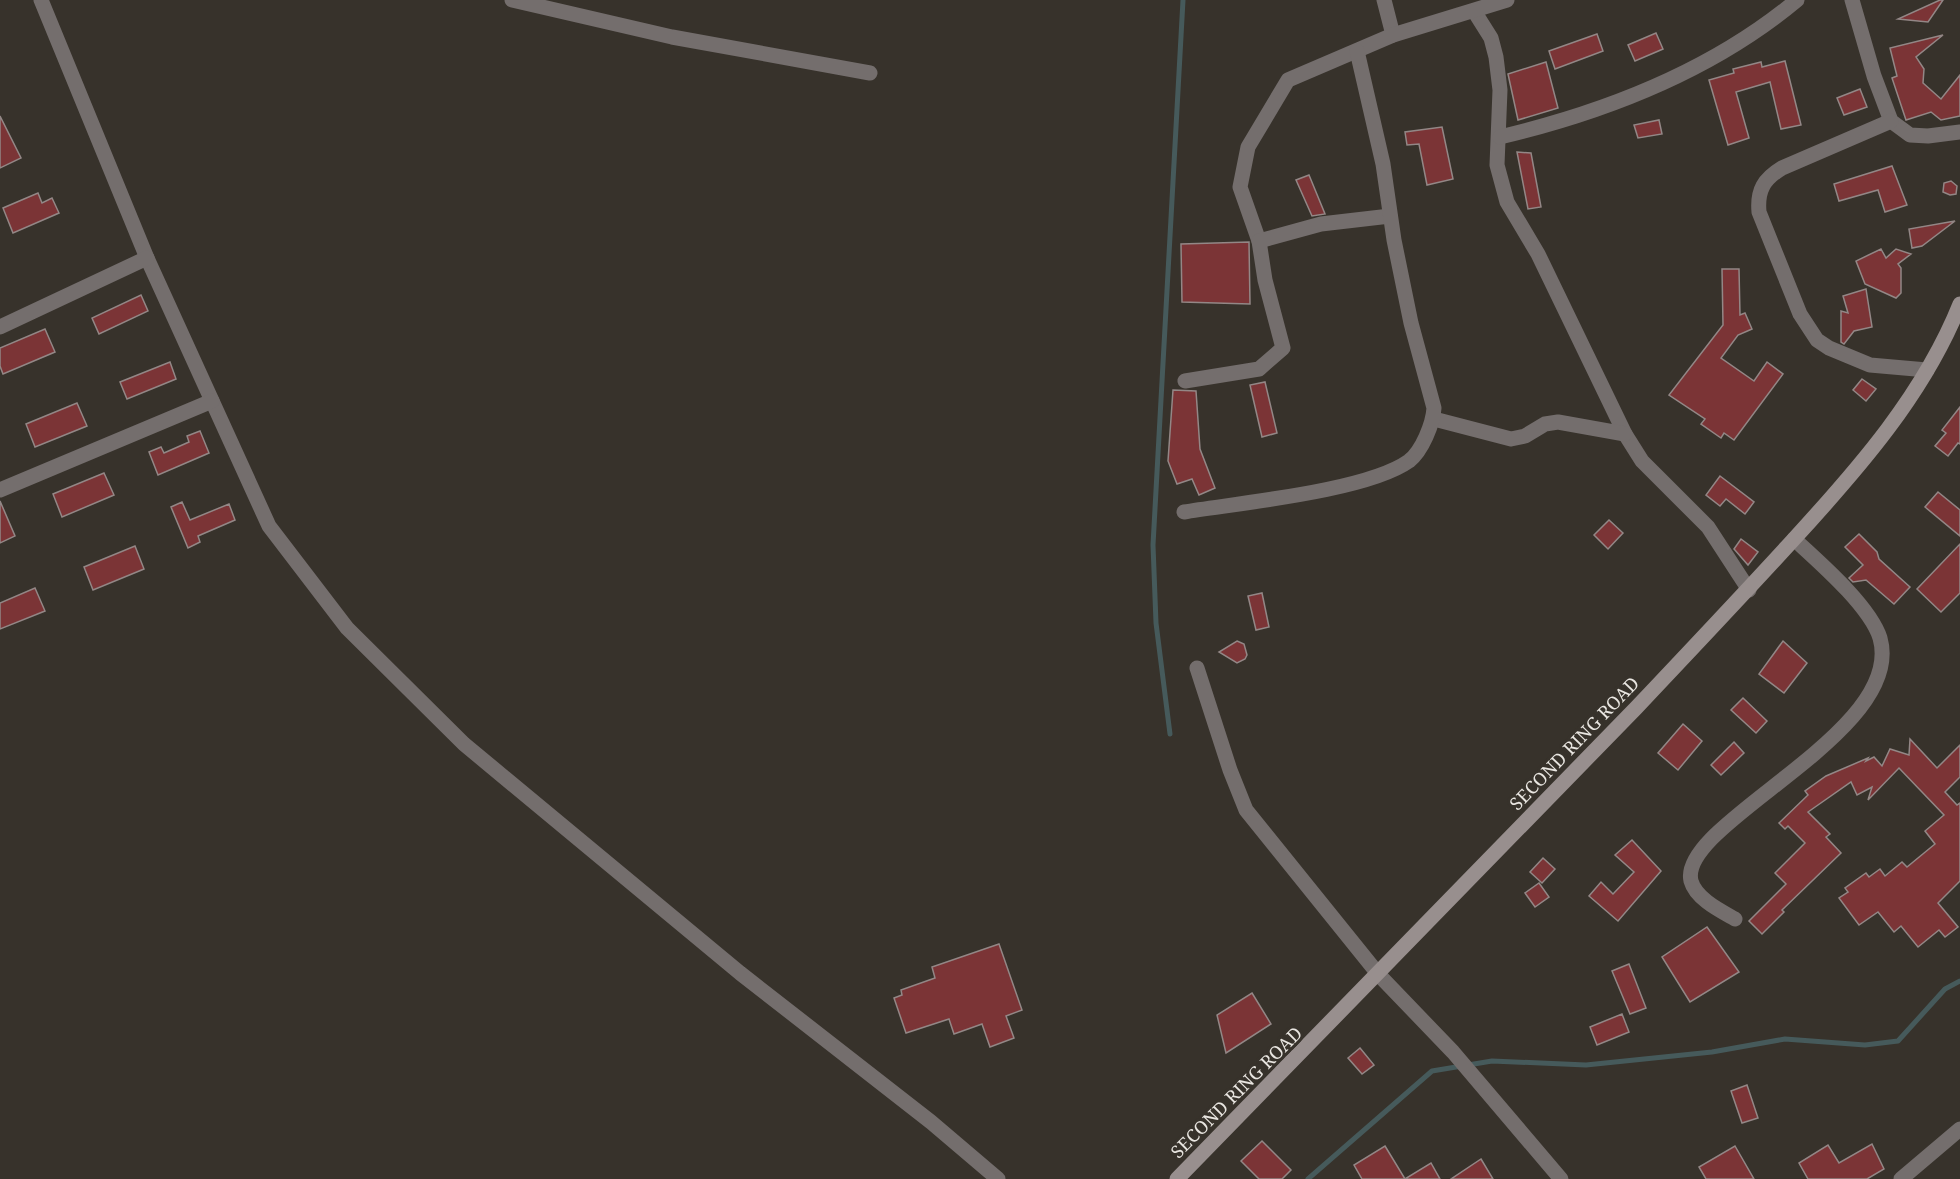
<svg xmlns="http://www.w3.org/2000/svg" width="1960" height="1179" font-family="'Noto Serif',serif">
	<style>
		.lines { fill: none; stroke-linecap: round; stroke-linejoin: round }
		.stream { stroke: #465a5b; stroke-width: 5 }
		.building { fill: #7b3436; stroke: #938786; stroke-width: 1.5 }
		.street { stroke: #746e6d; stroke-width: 15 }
		.secondary { stroke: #988f8e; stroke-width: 15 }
		.labels { text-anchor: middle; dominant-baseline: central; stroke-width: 6; stroke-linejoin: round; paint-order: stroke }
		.street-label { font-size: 18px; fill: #e9e6e1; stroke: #37322b }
	</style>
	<rect width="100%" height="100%" fill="#37322b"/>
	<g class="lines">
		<!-- stream -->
		<g class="stream">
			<path d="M1170,734L1156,623L1153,545L1183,0"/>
			<path d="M1308,1179L1432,1071L1492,1061L1586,1065L1712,1052L1785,1039L1865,1045L1898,1041L1945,989L1960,981"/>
		</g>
	</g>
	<!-- building -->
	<g class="building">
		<path d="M1943,0L1928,22L1898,19L1940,0Z"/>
		<path d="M1656,33L1663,49L1635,61L1628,45Z"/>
		<path d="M1597,34L1603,51L1555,69L1549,51Z"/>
		<path d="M1943,35L1916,57L1924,69L1923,83L1941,99L1960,75V116L1941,120L1931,112L1906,120L1892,78L1897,76L1890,48Z"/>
		<path d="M1785,61L1801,125L1781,129L1770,82L1736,92L1749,138L1728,145L1709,80L1734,73L1733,69L1761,62L1762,67Z"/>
		<path d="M1546,62L1558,108L1518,120L1508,74Z"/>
		<path d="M1860,89L1867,107L1844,115L1837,98Z"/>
		<path d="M0,116L21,158L0,168Z"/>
		<path d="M1659,120L1662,134L1638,138L1634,125Z"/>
		<path d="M1442,127L1453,179L1427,185L1419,144L1407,145L1405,132Z"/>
		<path d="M1517,152L1531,153L1541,207L1528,209Z"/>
		<path d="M1892,166L1907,205L1885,212L1878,190L1839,201L1834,184Z"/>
		<path d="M1309,175L1325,214L1312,216L1296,180Z"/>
		<path d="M1951,181L1957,186L1956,194L1950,195L1943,192L1944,183Z"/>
		<path d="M38,193L42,203L52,198L59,213L13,233L3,208Z"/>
		<path d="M1955,221L1922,246L1912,248L1909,229Z"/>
		<path d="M1249,242L1250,304L1182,302L1181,244Z"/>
		<path d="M1881,249L1886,258L1896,249L1911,254L1898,264L1901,268V293L1896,298L1865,284L1856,261Z"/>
		<path d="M1722,269H1739L1740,315L1745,313L1752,329L1738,335L1721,358L1754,381L1767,362L1783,374L1734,440L1724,433L1721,438L1701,424L1705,419L1669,395L1723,325Z"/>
		<path d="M1866,289L1872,327L1854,331L1844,344L1841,342V311L1848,313L1843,296Z"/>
		<path d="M141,295L148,311L99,334L92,318Z"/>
		<path d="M45,329L55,352L3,374L0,366V348Z"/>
		<path d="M170,362L176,379L127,399L120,382Z"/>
		<path d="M1862,379L1876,389L1866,401L1853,390Z"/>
		<path d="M1265,382L1277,433L1262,437L1250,385Z"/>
		<path d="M1173,390L1196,391L1200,449L1215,488L1199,495L1192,479L1177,484L1168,461Z"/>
		<path d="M77,403L87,426L35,447L26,424Z"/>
		<path d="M1960,407V444L1958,443L1948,456L1935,446L1946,433L1942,430Z"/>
		<path d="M200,431L209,453L158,475L149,452L161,447L164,453L189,442L187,436Z"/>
		<path d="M104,473L114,495L62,517L53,494Z"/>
		<path d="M1720,476L1754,502L1745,514L1726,499L1720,506L1706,495Z"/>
		<path d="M1938,492L1960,510V536L1925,507Z"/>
		<path d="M0,501L15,536L0,543Z"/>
		<path d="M182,502L190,520L229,504L235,520L198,536L200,542L188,548L171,507Z"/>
		<path d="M1609,520L1623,533L1608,549L1594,535Z"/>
		<path d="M1859,534L1877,552L1879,559L1910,587L1894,604L1866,580L1853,582L1849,578L1863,565L1845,547Z"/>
		<path d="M1741,539L1758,552L1748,565L1734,549Z"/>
		<path d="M1960,544V593L1941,612L1917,589Z"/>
		<path d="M135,546L144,569L93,590L84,567Z"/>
		<path d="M35,588L45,611L0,629V603Z"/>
		<path d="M1262,593L1269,627L1256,630L1248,596Z"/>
		<path d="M1237,641L1244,644L1247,655L1245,659L1237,663L1219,652Z"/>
		<path d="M1783,641L1807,663L1784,693L1759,674Z"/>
		<path d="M1743,698L1767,721L1756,733L1731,710Z"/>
		<path d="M1683,724L1702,741L1678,770L1658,753Z"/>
		<path d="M1910,739L1937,768L1960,745V777L1945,792L1957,805L1960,803V881L1938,903L1958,927L1945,937L1939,930L1918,947L1901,926L1894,932L1878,912L1859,925L1839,898L1848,892L1845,888L1866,873L1869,877L1880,869L1885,876L1902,862L1907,867L1935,844L1925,831L1944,815L1899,768L1868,800L1872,787L1857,795L1851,782L1808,812L1830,834L1826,837L1841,853L1782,910L1784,912L1762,934L1749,921L1786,884L1775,873L1805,843L1788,826L1785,829L1779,823L1808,795L1805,791L1826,776L1868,758L1866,761L1874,757L1882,766L1890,749L1909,755Z"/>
		<path d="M1734,742L1744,753L1721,775L1711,765Z"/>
		<path d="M1632,840L1661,871L1618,921L1589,896L1601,882L1613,894L1634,872L1615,855Z"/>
		<path d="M1543,858L1555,869L1542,883L1530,872Z"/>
		<path d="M1539,883L1549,897L1535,907L1525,893Z"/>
		<path d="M1707,927L1739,972L1690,1002L1662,957Z"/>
		<path d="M999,944L1022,1010L1006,1016L1014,1038L990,1047L982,1024L954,1034L949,1019L906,1033L894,998L902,995L901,990L935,978L932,967Z"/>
		<path d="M1629,964L1646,1008L1630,1014L1612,971Z"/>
		<path d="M1252,993L1271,1024L1226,1053L1217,1015Z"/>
		<path d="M1622,1014L1629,1032L1597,1045L1590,1027Z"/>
		<path d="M1360,1048L1374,1065L1362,1074L1348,1058Z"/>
		<path d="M1747,1085L1758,1118L1742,1123L1731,1091Z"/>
		<path d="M1262,1141L1291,1170L1282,1179H1259L1241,1161Z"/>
		<path d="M1872,1144L1884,1169L1867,1179H1808L1799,1163L1828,1145L1839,1163Z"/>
		<path d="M1385,1146L1405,1179L1431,1163L1440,1179H1362L1354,1165Z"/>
		<path d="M1735,1146L1754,1179H1706L1699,1167Z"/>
		<path d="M1481,1159L1493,1179H1451Z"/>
	</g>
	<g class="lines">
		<!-- street -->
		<g class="street">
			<path d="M41,0L147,258L269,526L347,628L464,744L740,973L931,1122L998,1179"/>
			<path d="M512,0L672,37L870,73"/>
			<path d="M1384,0L1393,35"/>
			<path d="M1852,0L1874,76L1891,121L1910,135L1928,136L1960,132"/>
			<path d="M1474,11L1491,38L1496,57L1500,90L1497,165L1507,202L1538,254L1625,434L1642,461L1708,527L1749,590"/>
			<path d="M1891,121L1782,168C1764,179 1757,190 1759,212L1800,314L1817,340L1829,348L1870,365L1927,370"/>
			<path d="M1500,137C1606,112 1712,71 1797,0"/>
			<path d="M1259,241L1240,187L1248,147L1288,80L1393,35L1507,0"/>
			<path d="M0,327L147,258"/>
			<path d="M1185,381L1259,369L1283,348L1265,280L1259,241L1321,224L1390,216"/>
			<path d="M1434,419L1511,439L1525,436L1545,424L1558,422L1625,434"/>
			<path d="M0,490L212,401"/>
			<path d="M1184,512C1239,503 1367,491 1409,461C1422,451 1433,424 1434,408L1411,323L1394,240L1383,164L1357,51"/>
			<path d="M1197,668L1230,770L1246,810L1379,975L1453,1052L1561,1179"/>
			<path d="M1735,919C1721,911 1696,899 1691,881C1677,823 1907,733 1880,638C1870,606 1819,562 1794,539"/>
			<path d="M1901,1179L1960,1129"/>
		</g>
		<!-- secondary -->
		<path class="secondary" d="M1177,1179C1331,1023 1484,866 1636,708C1689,652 1742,596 1794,539C1859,468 1924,394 1960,304"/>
	</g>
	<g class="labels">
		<!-- street labels -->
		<g class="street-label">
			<text transform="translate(1574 743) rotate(-46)">SECOND RING ROAD</text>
			<text transform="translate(1236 1092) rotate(-45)">SECOND RING ROAD</text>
		</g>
	</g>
</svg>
